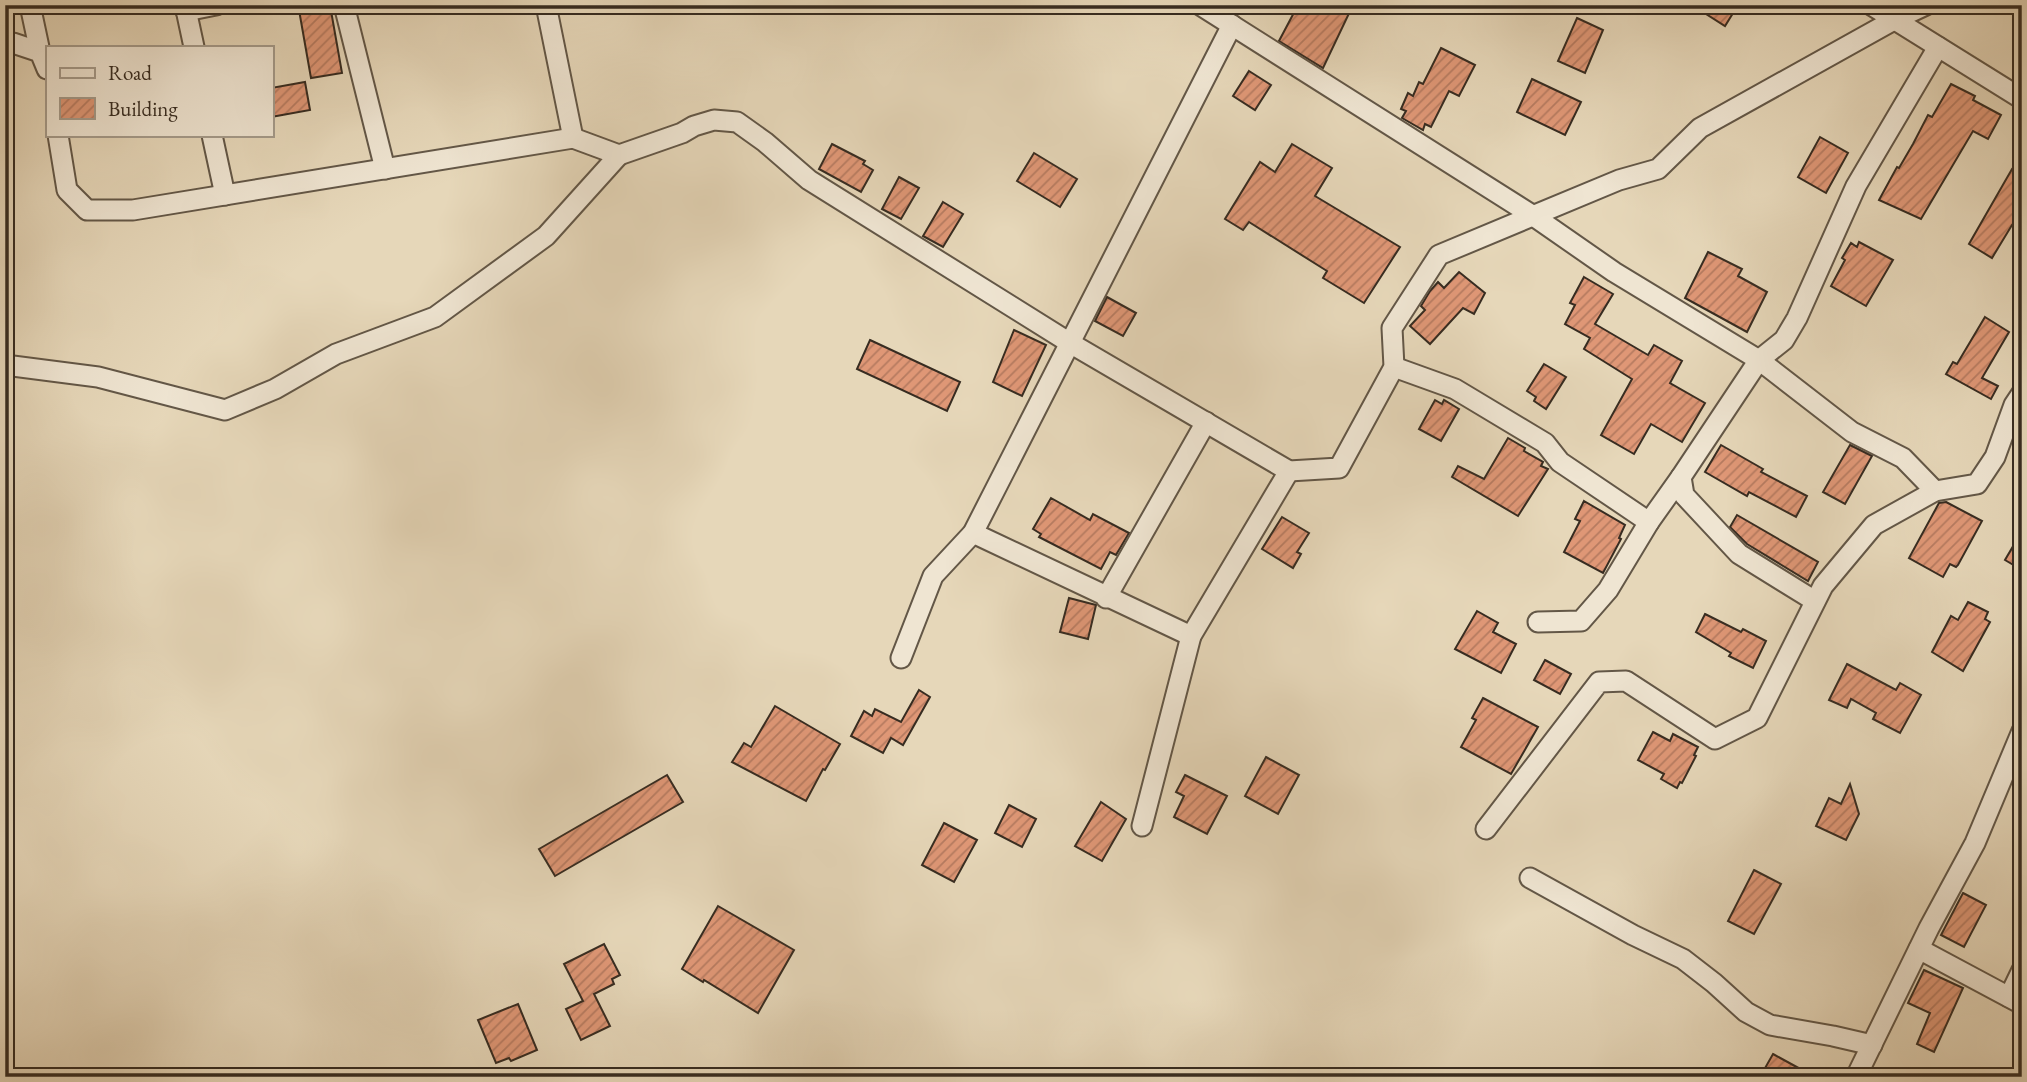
<svg xmlns="http://www.w3.org/2000/svg" width="2027" height="1082" font-family="'EB Garamond',serif">
	<style>
		.building { fill: url(#building-hatch); stroke: #372c21; stroke-width: 2 }
		.lines { fill: none; stroke-linecap: round; stroke-linejoin: round }
		.street-casing { stroke: #635747; stroke-width: 23 }
		.street { stroke: #efe5d2; stroke-width: 19 }
	</style>
	<defs>
		<pattern id="building-hatch" width="6" height="6" patternUnits="userSpaceOnUse" patternTransform="scale(1.75)"><rect width="6" height="6" fill="#df9776"/><path d="M-1 1l2-2M0 6l6-6M5 7l2-2" fill="none" stroke="#b67b60"/></pattern>
	</defs>
	<rect width="100%" height="100%" fill="#e6d7b9"/>
	<filter id="stains"><feTurbulence type="fractalNoise" baseFrequency=".00286" numOctaves="4"/><feColorMatrix values="0 0 0 0 .2 0 0 0 0 .09 0 0 0 0 .02 0 0 0 .5 -.17"/></filter>
	<radialGradient id="worn" r=".72"><stop offset=".6" stop-color="#630" stop-opacity="0"/><stop offset="1" stop-color="#630" stop-opacity=".3"/></radialGradient>
	<!-- building -->
	<g class="building">
		<path d="M323,5H330L342,73L311,78L299,10Z"/>
		<path d="M1298,5H1353L1323,68L1279,41Z"/>
		<path d="M1692,5H1738L1725,26Z"/>
		<path d="M1577,18L1603,30L1585,73L1558,61Z"/>
		<path d="M1441,48L1475,65L1459,96L1449,91L1431,127L1425,124L1423,130L1402,118L1406,111L1401,109L1408,93L1413,96L1419,82L1423,84Z"/>
		<path d="M1249,71L1271,85L1255,110L1233,96Z"/>
		<path d="M1532,79L1581,102L1565,135L1517,112Z"/>
		<path d="M305,82L310,110L271,117V88Z"/>
		<path d="M1951,84L1975,96L1973,100L2001,115L1988,139L1973,131L1921,219L1879,200L1897,167L1899,168L1913,144L1928,115L1932,117Z"/>
		<path d="M1820,137L1848,153L1826,193L1798,177Z"/>
		<path d="M832,144L865,161L863,164L873,170L861,192L819,169Z"/>
		<path d="M1292,144L1332,168L1315,196L1400,247L1364,303L1323,278L1327,271L1249,222L1243,230L1225,219L1260,162L1275,172Z"/>
		<path d="M1034,153L1077,179L1060,207L1017,181Z"/>
		<path d="M2012,169L2022,174V230L2012,225L1992,258L1969,244Z"/>
		<path d="M899,177L919,188L901,219L882,209Z"/>
		<path d="M943,202L963,214L943,247L923,236Z"/>
		<path d="M1859,242L1893,260L1866,306L1831,286L1845,260L1842,258L1851,243L1857,247Z"/>
		<path d="M1708,252L1742,269L1738,276L1767,292L1747,332L1685,298Z"/>
		<path d="M1459,272L1485,293L1474,314L1463,308L1430,344L1410,326L1425,310L1421,306L1430,291L1438,282L1444,288Z"/>
		<path d="M1584,277L1613,294L1595,324L1648,355L1654,345L1682,361L1670,383L1705,403L1682,442L1651,424L1634,454L1601,435L1632,379L1584,349L1590,338L1565,324L1575,305L1570,303Z"/>
		<path d="M1107,297L1136,313L1123,336L1095,321Z"/>
		<path d="M1985,317L2009,332L1982,378L1998,386L1991,399L1946,374L1953,362L1957,364Z"/>
		<path d="M1014,330L1046,345L1022,396L993,382Z"/>
		<path d="M870,340L960,382L947,411L857,369Z"/>
		<path d="M1544,364L1566,377L1546,409L1534,401L1536,397L1527,391Z"/>
		<path d="M1435,400L1442,404L1444,400L1459,409L1441,441L1419,429Z"/>
		<path d="M1508,438L1525,448L1524,451L1543,462L1541,466L1548,469L1518,516L1452,477L1458,466L1484,479Z"/>
		<path d="M1721,445L1763,469L1761,472L1807,496L1796,517L1749,492L1747,496L1705,472Z"/>
		<path d="M1850,445L1872,456L1845,504L1823,492Z"/>
		<path d="M1051,498L1090,520L1093,514L1129,533L1116,555L1110,552L1101,569L1039,537L1041,534L1033,529Z"/>
		<path d="M1584,501L1625,525L1619,538L1621,539L1603,573L1564,552L1580,521L1575,519Z"/>
		<path d="M1946,502L1982,521L1958,565L1956,567L1950,564L1943,577L1909,558L1939,503Z"/>
		<path d="M1737,515L1818,562L1808,581L1747,544L1730,527Z"/>
		<path d="M1282,517L1309,533L1297,552L1301,554L1293,568L1262,549Z"/>
		<path d="M2022,531V570L2005,560Z"/>
		<path d="M1069,598L1096,605L1088,639L1060,632Z"/>
		<path d="M1968,602L1988,612L1985,619L1990,622L1963,671L1932,652L1951,616L1958,620Z"/>
		<path d="M1477,611L1498,623L1493,632L1516,644L1501,673L1455,649Z"/>
		<path d="M1705,614L1741,632L1743,629L1766,641L1753,668L1729,656L1731,653L1696,632Z"/>
		<path d="M1545,660L1571,674L1560,694L1534,680Z"/>
		<path d="M1847,664L1896,690L1900,683L1921,695L1900,733L1873,719L1876,713L1851,699L1847,708L1829,700Z"/>
		<path d="M919,690L930,697L903,745L891,738L883,753L851,736L864,711L872,716L875,709L901,722Z"/>
		<path d="M1483,698L1538,727L1511,774L1461,747L1476,720L1472,718Z"/>
		<path d="M775,706L840,744L825,770L823,769L806,801L732,762L744,743L751,747Z"/>
		<path d="M1653,732L1670,741L1673,734L1698,747L1694,755L1696,756L1682,783L1680,782L1677,788L1661,779L1664,774L1638,760Z"/>
		<path d="M1266,757L1299,775L1278,814L1245,796Z"/>
		<path d="M667,775L683,802L555,876L539,849Z"/>
		<path d="M1185,775L1227,796L1207,834L1174,817L1184,796L1176,792Z"/>
		<path d="M1850,784L1859,814L1846,840L1816,826L1829,798L1841,804Z"/>
		<path d="M1101,802L1126,819L1102,861L1075,846Z"/>
		<path d="M1009,805L1036,819L1022,847L995,833Z"/>
		<path d="M944,823L977,840L954,882L922,865Z"/>
		<path d="M1754,870L1781,884L1754,934L1728,921Z"/>
		<path d="M1963,893L1986,905L1964,947L1941,935Z"/>
		<path d="M718,906L794,950L758,1013L704,980L703,982L682,969Z"/>
		<path d="M604,944L620,975L612,979L614,984L594,994L610,1026L581,1040L566,1009L583,1001L564,964Z"/>
		<path d="M1924,970L1963,988L1934,1052L1917,1044L1930,1013L1908,1003Z"/>
		<path d="M518,1004L537,1050L511,1061L509,1058L496,1063L478,1020Z"/>
		<path d="M1773,1054L1815,1077H1760Z"/>
	</g>
	<g class="lines">
		<defs>
			<g id="street">
				<path d="M30,5L40,52"/>
				<path d="M185,5L194,47"/>
				<path d="M344,5L385,169"/>
				<path d="M546,5L573,138"/>
				<path d="M1200,5L1532,215L1614,272L1759,360L1852,432L1903,458L1935,491"/>
				<path d="M1871,5L2022,99"/>
				<path d="M186,11L216,5"/>
				<path d="M5,45L13,43L40,52L47,69"/>
				<path d="M58,135L67,190L87,210H133L573,138L619,155L682,133L694,126L714,120L737,122L765,142L809,180L1070,343L1289,471L1339,468L1394,367L1392,328L1439,255L1619,180L1658,169L1700,128L1894,20L1926,5"/>
				<path d="M212,135L225,195"/>
				<path d="M5,365L98,377L225,410L275,389L336,354L435,317L546,236L619,155"/>
				<path d="M1394,367L1455,389L1545,443L1560,462L1649,522L1681,477"/>
				<path d="M973,533L1191,636"/>
				<path d="M1106,598L1206,422"/>
				<path d="M1815,601L1739,554L1684,495L1681,477L1759,360L1784,340L1797,318L1856,186L1938,47"/>
				<path d="M1538,622L1581,621L1608,590L1649,522"/>
				<path d="M901,658L933,576L973,533L1232,25"/>
				<path d="M1142,826L1191,636L1289,471"/>
				<path d="M1486,829L1599,682L1626,681L1715,739L1757,718L1823,586L1874,525L1935,491L1977,484L1995,457L2014,405L2022,393"/>
				<path d="M1530,878L1633,935L1683,959L1714,983L1746,1012L1770,1025L1833,1036L1872,1045"/>
				<path d="M1919,949L2022,1004"/>
				<path d="M2009,997L2022,970"/>
				<path d="M1856,1077L1929,928L1975,843L2022,731"/>
			</g>
		</defs>
		<!-- street casing -->
		<use href="#street" class="street-casing"/>
		<!-- street -->
		<use href="#street" class="street"/>
	</g>
	<!-- margin -->
	<rect width="2027" height="1082" fill="none" stroke="#e6d7b9" stroke-width="28"/>
	<rect x="7" y="7" width="2013" height="1068" fill="none" stroke="#372c21" stroke-width="3.5"/>
	<rect x="14" y="14" width="1999" height="1054" fill="none" stroke="#372c21" stroke-width="2"/>
	<!-- legend -->
	<rect x="46" y="46" width="228" height="91" fill="#efe5d2" stroke="#a59b8b" stroke-width="2"/>
	<rect x="60" y="68" width="35" height="10" fill="#efe5d2" stroke="#a59b8b" stroke-width="2"/>
	<text x="108" y="80" font-size="21" fill="#372c21">Road</text>
	<rect x="60" y="98" width="35" height="21" fill="url(#building-hatch)" stroke="#a59b8b" stroke-width="2"/>
	<text x="108" y="116" font-size="21" fill="#372c21">Building</text>
	<rect width="100%" height="100%" filter="url(#stains)"/>
	<rect width="100%" height="100%" fill="url(#worn)"/>
</svg>
